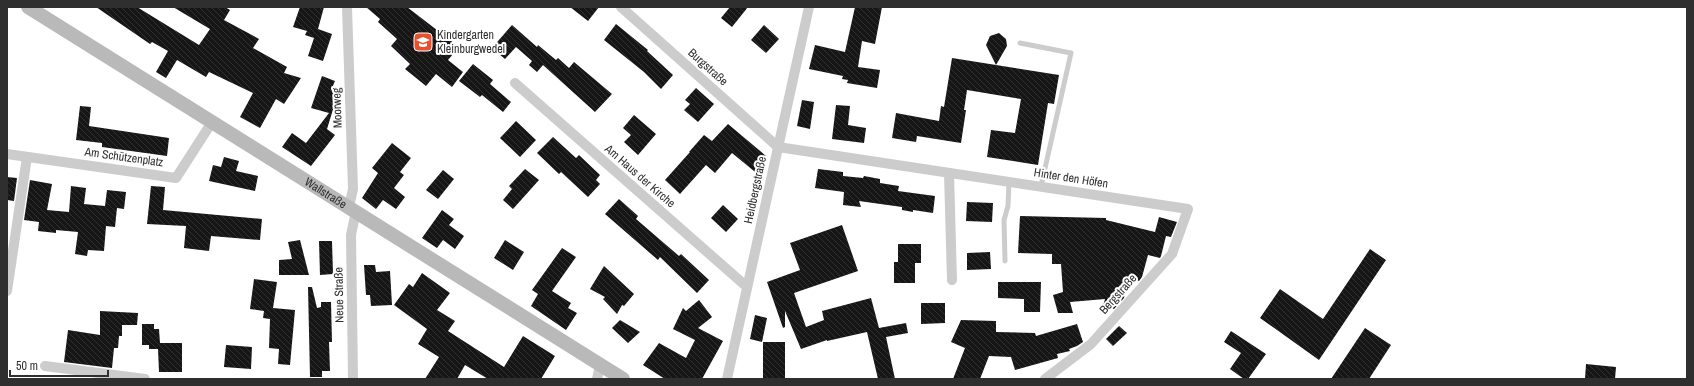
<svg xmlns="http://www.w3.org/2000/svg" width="1694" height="386" font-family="'Archivo Narrow',sans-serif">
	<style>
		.building { fill: url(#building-back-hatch) }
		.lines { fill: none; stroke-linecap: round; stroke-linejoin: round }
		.lane { stroke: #ccc; stroke-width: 5 }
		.street { stroke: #ccc; stroke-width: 10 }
		.secondary { stroke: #b9b9b9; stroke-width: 14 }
		.labels { text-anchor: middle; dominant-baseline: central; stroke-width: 4; stroke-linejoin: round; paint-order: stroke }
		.poi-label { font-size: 12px; fill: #2f2f2f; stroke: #fff; text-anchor: start }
		.street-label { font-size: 12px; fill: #2f2f2f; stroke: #fff }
	</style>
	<defs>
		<pattern id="building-back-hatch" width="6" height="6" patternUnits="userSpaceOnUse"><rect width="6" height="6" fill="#161616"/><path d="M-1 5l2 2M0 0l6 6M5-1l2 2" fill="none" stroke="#303030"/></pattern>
	</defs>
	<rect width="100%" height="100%" fill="#fff"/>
	<!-- building -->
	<g class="building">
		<path d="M96,7H137L199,45L210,29L173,7H225L230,10L224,20L259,39L253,48L287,67L284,73L301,78L284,104L276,99L260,128L240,117L253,93L209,72L206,77L177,60L166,78L156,72L168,51L152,42L150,44Z"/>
		<path d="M300,7H324L318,29L332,34L323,61L308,56L314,38L305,35L307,31L293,27Z"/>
		<path d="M366,7H407L459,47L448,60L463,72L452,87L436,74L426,86L405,69L410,64L391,46L397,39L378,22L380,19Z"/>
		<path d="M570,7H599L588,21Z"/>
		<path d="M730,7H748L732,27L721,18Z"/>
		<path d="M855,7H882L875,44L862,41L858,67L880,70L877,88L847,83L848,80L842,79L843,76L809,69L815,45L845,52Z"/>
		<path d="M616,24L648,50L647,51L673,75L661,89L644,72L604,40Z"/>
		<path d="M512,25L537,47L538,45L556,60L558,58L569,68L574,62L612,94L595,112L543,65L537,72L529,65L532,61L516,47L505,59L492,48Z"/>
		<path d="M764,25L779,39L766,53L751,40Z"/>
		<path d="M999,33L1006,39L1007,46L996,65L1059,75L1054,104L1048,103L1038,165L987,157L991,130L1015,133L1021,99L967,90L964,110H966L961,143L917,136L916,142L892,138L896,113L939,121L941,106L944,107L952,58L996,65L986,45L990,36Z"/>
		<path d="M473,64L493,80L490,84L511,102L503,112L482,95L480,97L459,81Z"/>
		<path d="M322,76L335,81L332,88L339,90L327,129L335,135L311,166L282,147L292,133L306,143L329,113L311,108Z"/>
		<path d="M696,88L714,104L698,122L684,110L690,104L685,100Z"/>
		<path d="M802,100L814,102L810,129L797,126Z"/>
		<path d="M836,105L850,106L848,125L866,128L864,143L832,139Z"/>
		<path d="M80,106L91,107L89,126L169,138L167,156L102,147V143L76,140Z"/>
		<path d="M634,115L656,134L638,155L624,142L631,135L623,128Z"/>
		<path d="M516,121L536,140L520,157L500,138Z"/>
		<path d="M728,124L766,156L760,176L732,153L715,173L706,165L680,194L665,180L690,152H689L704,135L712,141Z"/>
		<path d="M553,137L576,158L579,155L600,175L596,180L600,184L588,197L561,172L559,174L537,153Z"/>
		<path d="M392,143L411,158L400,172L404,175L394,188L405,197L396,209L383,200L376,209L362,198L378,173L372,168Z"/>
		<path d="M224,157L239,161L236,171L258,176L255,191L209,181L213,165L221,167Z"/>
		<path d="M525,169L539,180L513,209L503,200L512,189L509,186Z"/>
		<path d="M818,169L843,172V176L863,178L864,176L880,179V183L899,186L898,191L935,196L933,213L913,210V212L902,210V207L859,201L861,207L843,205L844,192L815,188Z"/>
		<path d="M443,170L454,179L438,199L426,190Z"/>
		<path d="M7,177L17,178L14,201L7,200Z"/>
		<path d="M30,180L52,184L47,210L69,212L71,186L86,188L84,204L105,206L107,190L126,192L124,209L117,208L115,227L106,226L104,251L88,250L87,256L75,254L78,232L56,230V233L38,231L39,222L24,220Z"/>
		<path d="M151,186L165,187L163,210L262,219L260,240L211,236L209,251L184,248L186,226L147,224Z"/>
		<path d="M619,199L638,216L636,219L679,256L681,254L709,280L697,293L660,257L658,260L605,214Z"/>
		<path d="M967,202L993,203L992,222L966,221Z"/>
		<path d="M723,205L738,219L726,232L711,218Z"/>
		<path d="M442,210L454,219L449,225L464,236L455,249L443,240L437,248L422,238Z"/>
		<path d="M1020,216L1106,218V220L1155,232L1159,217L1177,222L1171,237L1166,236L1161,256L1160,258L1148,255L1142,277L1139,281L1128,279L1124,298L1114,309L1103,306L1105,299L1070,302L1073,313H1058L1053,295L1063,292L1061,264H1052V254L1018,253Z"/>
		<path d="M842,225L858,271L794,293L806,327L824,320L822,311L871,298L879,328L906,323L908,333L886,337L895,379H878L867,332L827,341V340L801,349L785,311V327L783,328L767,282L800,270L790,243Z"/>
		<path d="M300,240L309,275H279V260L292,259L288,242Z"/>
		<path d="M505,240L524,252L513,270L494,258Z"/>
		<path d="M319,241H332L333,274L320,275Z"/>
		<path d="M898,244H921V263H915V283H894V262H898Z"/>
		<path d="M562,248L576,257L552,291L571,303L568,308L577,313L566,330L531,306L538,294L532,290Z"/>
		<path d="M1370,249L1386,260L1319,360L1260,318L1280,289L1323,319Z"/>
		<path d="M990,252L991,269L967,270V253Z"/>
		<path d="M364,265H375L376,272L390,271L392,305L371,306L370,295H366Z"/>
		<path d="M604,266L634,294L624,306L622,305L617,314L603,299L605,297L590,289Z"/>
		<path d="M422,273L450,293L437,310L455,321L448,331L504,367L523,336L555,356L541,379H488L465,365L457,379H425L439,357L418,344L427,329L394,305L409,284L413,287Z"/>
		<path d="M254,279L277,282L273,308L295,310L290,365L278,364L279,349L269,348L270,319L263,318L264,311L250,309Z"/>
		<path d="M998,282H1041L1040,312H1024V299L998,298Z"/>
		<path d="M308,287H312L317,308L321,307V302H331L332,342H329L330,371H322V377H310Z"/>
		<path d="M699,300L712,317L698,328L723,341L702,379H665L643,365L659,343L686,358L695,340L673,329L683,308L686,311Z"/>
		<path d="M921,303H945V323L921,324Z"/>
		<path d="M100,311L138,313L137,325H122V336H119L118,348H114L112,368L64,362L68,330L100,335Z"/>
		<path d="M755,315L767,318L762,342L750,339Z"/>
		<path d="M620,320L640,332L628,343L612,328Z"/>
		<path d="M961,320L996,321V332L1035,333L1036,336L1077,324L1083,342L1077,346L1069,349L1070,351L1057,354L1058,358L1015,370L1011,357L989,356L980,379H953L965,348L951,342Z"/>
		<path d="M142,324H154V329H159L160,343H182V372H159L158,349H149V345H142Z"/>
		<path d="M1119,326L1127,333L1113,346L1106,339Z"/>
		<path d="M1365,328L1391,345L1369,379H1331Z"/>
		<path d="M1231,331L1266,354L1248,379H1244L1230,369L1241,353L1224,342Z"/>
		<rect x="763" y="342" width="22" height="37"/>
		<path d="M226,345L252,347L251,369L224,367Z"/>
		<path d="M1586,364L1616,367L1615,379H1585Z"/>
	</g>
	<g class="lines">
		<!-- lane -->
		<g class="lane">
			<path d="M1020,43L1071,53L1041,186"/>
			<path d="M1005,261L1004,220L1008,206L1009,181"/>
		</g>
		<!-- street -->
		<g class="street">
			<path d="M347,7L353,189L349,207"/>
			<path d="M621,7L778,147"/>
			<path d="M515,83L747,287"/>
			<path d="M778,147L1188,209L1172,254L1091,344L1045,379"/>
			<path d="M7,154L176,178L212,122"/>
			<path d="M949,173L952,280"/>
			<path d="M7,291L27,157"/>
			<path d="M45,366L145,379"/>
			<path d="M353,379L351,235L356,211"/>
			<path d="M597,379L600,365"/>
			<path d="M727,379L809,7"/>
		</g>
		<!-- secondary -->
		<path class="secondary" id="s1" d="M28,7L623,379"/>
	</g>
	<!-- icons -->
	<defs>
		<symbol id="school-square" viewBox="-11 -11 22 22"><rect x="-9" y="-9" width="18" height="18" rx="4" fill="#e8502f" stroke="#fff"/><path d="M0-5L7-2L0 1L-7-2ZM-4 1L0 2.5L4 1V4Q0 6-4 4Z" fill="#fff"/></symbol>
	</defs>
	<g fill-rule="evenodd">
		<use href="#school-square" x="412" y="31" width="22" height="22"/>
	</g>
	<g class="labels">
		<!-- poi labels -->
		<g class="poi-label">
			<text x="437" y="35">Kindergarten<tspan x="437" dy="14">Kleinburgwedel</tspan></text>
		</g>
		<!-- street labels -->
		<g class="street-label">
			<text transform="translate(708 67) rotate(42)">Burgstraße</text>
			<text transform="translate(337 108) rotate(-92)">Moorweg</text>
			<text transform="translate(124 157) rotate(8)">Am Schützenplatz</text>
			<text transform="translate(640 176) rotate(41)">Am Haus der Kirche</text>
			<text transform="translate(1071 178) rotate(9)">Hinter den Höfen</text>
			<text transform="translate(755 190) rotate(-78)">Heidbergstraße</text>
			<text stroke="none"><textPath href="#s1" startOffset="351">Wallstraße</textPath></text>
			<text transform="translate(1118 294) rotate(-48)">Bergstraße</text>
			<text transform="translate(339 295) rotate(-91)">Neue Straße</text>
		</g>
	</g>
	<!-- border -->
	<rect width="1694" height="386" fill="none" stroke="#2f2f2f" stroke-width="16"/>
	<!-- scale -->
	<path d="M10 370v6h98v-6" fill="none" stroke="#2f2f2f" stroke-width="2"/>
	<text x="16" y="370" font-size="12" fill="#2f2f2f" stroke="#ffffff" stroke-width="3" paint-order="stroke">50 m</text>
</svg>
